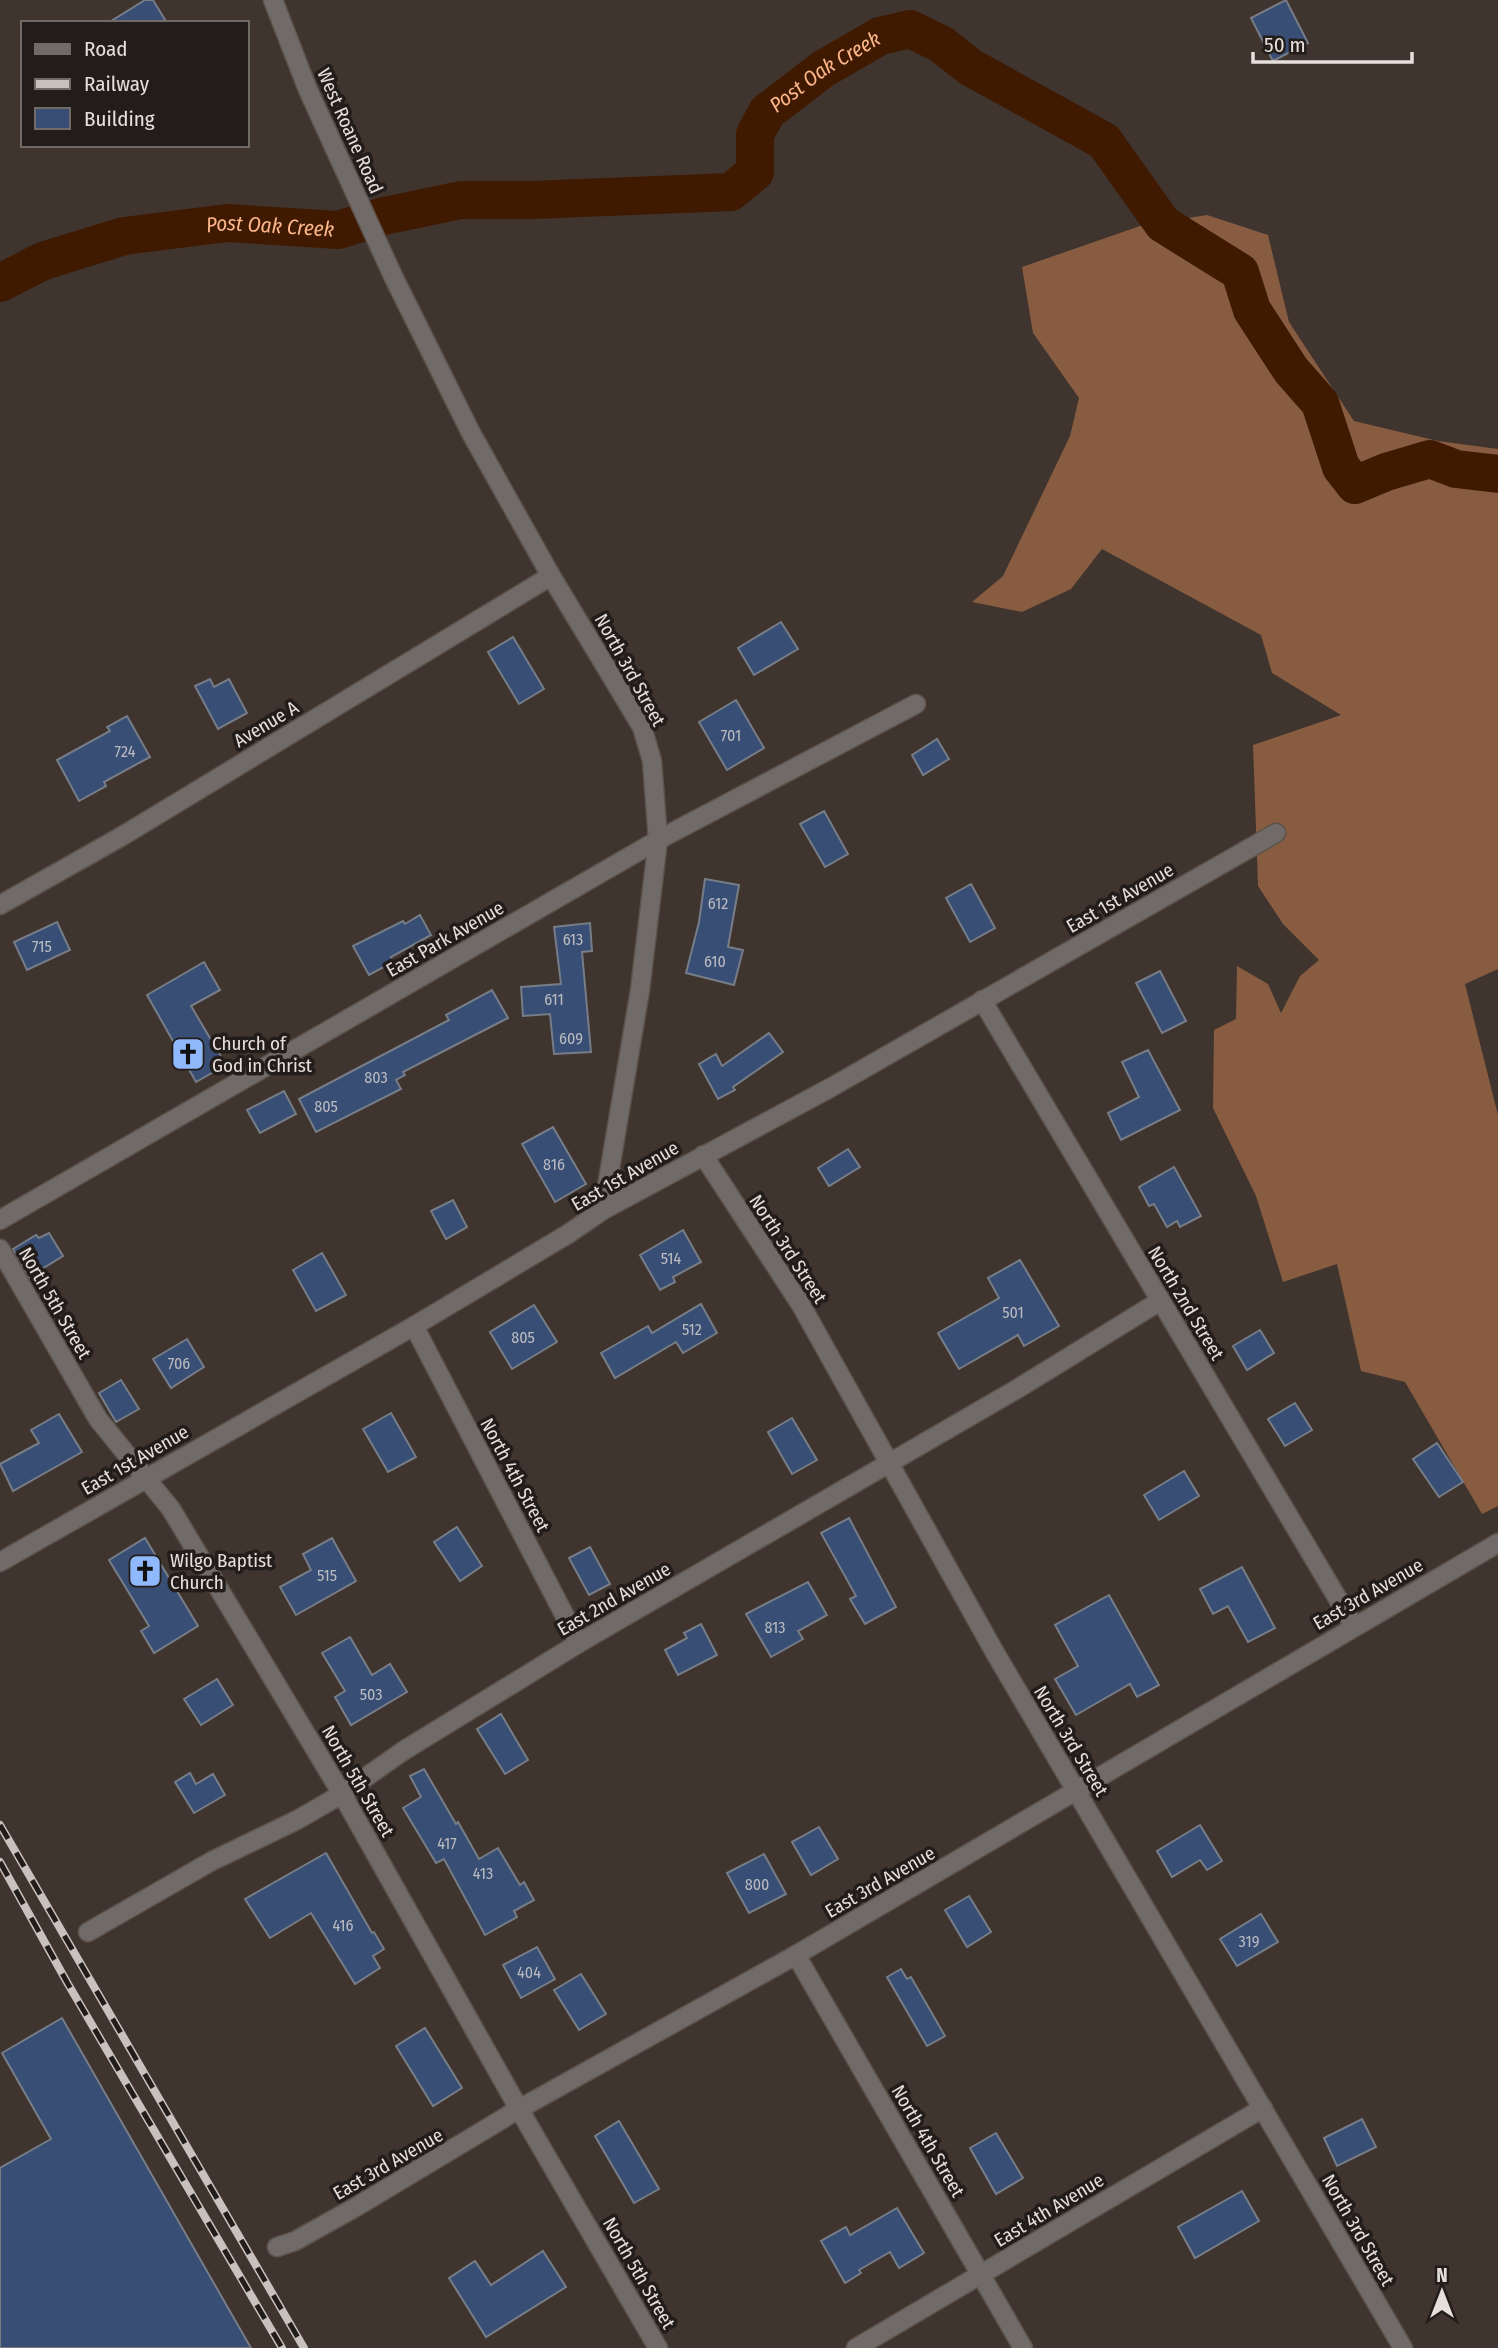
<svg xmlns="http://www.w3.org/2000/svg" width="1498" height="2348" font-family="'Fira Sans Condensed',sans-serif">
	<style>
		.forest { fill: #875c41 }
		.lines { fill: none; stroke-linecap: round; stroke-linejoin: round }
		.river { stroke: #3f1900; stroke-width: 38 }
		.building { fill: #384e74; stroke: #767d87; stroke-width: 2 }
		.minor-casing { stroke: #5d534d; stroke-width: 21 }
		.minor { stroke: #706b68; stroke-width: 18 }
		.rail-casing { stroke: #c9c1bd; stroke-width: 8 }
		.rail { stroke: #221d1a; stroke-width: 5; stroke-dasharray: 16; stroke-linecap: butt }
		.labels { text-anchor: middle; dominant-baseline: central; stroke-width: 7; stroke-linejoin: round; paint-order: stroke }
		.number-label { font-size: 16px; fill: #babbc1 }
		.street-label { font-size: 19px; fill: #e6dfdb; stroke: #221d1a }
		.poi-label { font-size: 19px; fill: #e6dfdb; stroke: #221d1a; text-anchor: start }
		.water-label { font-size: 21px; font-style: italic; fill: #fdb78b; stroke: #221d1a }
	</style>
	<rect width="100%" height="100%" fill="#3f342e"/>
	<!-- forest -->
	<path class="forest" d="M1207,215L1268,235L1289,322L1354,421L1438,441L1498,449V969L1465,984L1498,1115V1506L1482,1514L1405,1382L1361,1371L1337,1264L1283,1282L1256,1196L1213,1108L1214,1030L1236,1019L1237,966L1268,984L1281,1013L1300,976L1319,960L1283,924L1258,886L1253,745L1341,715L1272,673L1261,635L1102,549L1071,589L1022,612L972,602L1003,576L1070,436L1079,398L1033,333L1022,267L1143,225Z"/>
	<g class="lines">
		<!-- river -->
		<path class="river" id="s1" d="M0,283L43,261L124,236L227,223L338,230L384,216L461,200H532L731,192L755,172V134L767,112L823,69L880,36L910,29L941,44L970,67L1104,141L1163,224L1240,272L1252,310L1291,370L1320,403L1341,467L1355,485L1386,472L1430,459L1456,469L1498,474"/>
	</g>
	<!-- building -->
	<g class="building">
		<path d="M145,0H153L167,23H108Z"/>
		<path d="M1286,0L1308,43L1273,61L1251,18Z"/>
		<path d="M781,622L798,649L754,675L738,648Z"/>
		<path d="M513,637L544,689L519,704L488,652Z"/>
		<path d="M210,679L214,687L229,679L247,713L218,729L195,686Z"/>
		<path d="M736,700L764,748L727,770L699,722Z"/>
		<path d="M127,716L150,757L104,782L106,786L79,801L57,760L110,731L107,727Z"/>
		<path d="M937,739L949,759L923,775L912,755Z"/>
		<path d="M824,811L848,854L825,867L800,824Z"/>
		<path d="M705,879L739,885L728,947L743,950L734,985L686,973L699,922Z"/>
		<path d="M971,884L995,928L970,942L946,898Z"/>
		<path d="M420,915L431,935L391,957L393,962L369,975L353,946L403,921L405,924Z"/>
		<path d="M57,922L70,950L27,970L14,942Z"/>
		<path d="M590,923L592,951L582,952L591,1052L554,1054L550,1014L523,1016L521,987L561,984L554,927Z"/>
		<path d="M204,962L220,990L191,1006L226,1065L196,1082L147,995Z"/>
		<path d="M1160,971L1186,1021L1162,1033L1136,983Z"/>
		<path d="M492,990L508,1018L403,1072L405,1075L396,1080L401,1089L316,1132L299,1099L449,1020L446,1015Z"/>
		<path d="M769,1033L783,1052L733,1087L735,1090L718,1099L699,1064L716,1054L722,1066Z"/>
		<path d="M1148,1050L1180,1110L1121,1140L1108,1113L1139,1097L1122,1062Z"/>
		<path d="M284,1091L296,1114L260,1133L247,1110Z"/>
		<path d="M553,1127L586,1184L555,1202L522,1144Z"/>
		<path d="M848,1149L860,1167L829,1186L818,1168Z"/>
		<path d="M1174,1167L1201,1216L1180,1227L1177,1221L1167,1227L1154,1204L1149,1206L1139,1187Z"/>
		<path d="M453,1200L467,1227L446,1239L431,1211Z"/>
		<path d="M683,1230L701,1262L673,1277L675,1282L660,1290L640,1255Z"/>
		<path d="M49,1233L63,1256L29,1277L13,1249L36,1235L39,1238Z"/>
		<path d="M322,1253L346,1295L316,1311L293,1270Z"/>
		<path d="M1020,1260L1059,1326L1024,1346L1018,1335L959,1369L938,1333L999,1298L988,1278Z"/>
		<path d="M701,1304L717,1333L683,1353L676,1342L615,1378L601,1353L648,1326L652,1333Z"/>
		<path d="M534,1305L557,1342L512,1369L490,1332Z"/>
		<path d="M1260,1330L1274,1353L1247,1370L1233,1346Z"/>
		<path d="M187,1339L204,1367L171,1388L153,1359Z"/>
		<path d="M121,1380L139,1409L116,1422L99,1393Z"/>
		<path d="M1295,1403L1312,1430L1285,1446L1268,1419Z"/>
		<path d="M391,1413L416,1457L388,1472L363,1429Z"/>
		<path d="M59,1414L82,1452L13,1491L0,1464L39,1443L31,1430Z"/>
		<path d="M792,1418L817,1460L792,1474L768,1432Z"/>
		<path d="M1437,1443L1463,1482L1439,1497L1413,1459Z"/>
		<path d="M1184,1471L1199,1496L1159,1520L1144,1495Z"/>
		<path d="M849,1518L896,1607L865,1624L850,1599L856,1596L821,1533Z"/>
		<path d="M457,1527L482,1566L460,1581L434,1542Z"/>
		<path d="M145,1538L198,1626L154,1653L141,1631L149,1626L109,1560Z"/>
		<path d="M332,1538L356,1581L296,1615L280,1587L311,1570L303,1554Z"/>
		<path d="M590,1547L610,1584L589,1595L569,1558Z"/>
		<path d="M1242,1567L1275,1628L1248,1642L1228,1606L1213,1614L1200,1589Z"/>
		<path d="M808,1582L827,1615L798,1631L803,1639L771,1657L746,1614Z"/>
		<path d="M1109,1595L1159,1685L1137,1697L1130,1684L1076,1715L1055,1679L1078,1666L1055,1625Z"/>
		<path d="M701,1624L717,1655L678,1675L665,1650L687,1638L684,1633Z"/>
		<path d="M350,1637L372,1675L390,1664L407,1692L351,1725L335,1697L345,1691L322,1653Z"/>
		<path d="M217,1679L233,1705L201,1725L184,1699Z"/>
		<path d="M501,1714L528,1760L505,1774L477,1729Z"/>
		<path d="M424,1769L456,1824L458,1822L479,1859L498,1848L520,1885L524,1882L534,1900L514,1911L517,1917L485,1935L444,1859L436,1863L403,1808L421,1797L410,1776Z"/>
		<path d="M190,1773L196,1784L213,1774L225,1795L194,1813L175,1782Z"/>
		<path d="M1200,1825L1222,1861L1207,1870L1200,1860L1172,1877L1157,1851Z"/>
		<path d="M819,1827L838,1859L811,1875L792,1842Z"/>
		<path d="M326,1853L372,1933L374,1932L384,1949L373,1956L380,1968L355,1984L311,1913L270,1938L245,1899Z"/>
		<path d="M764,1854L786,1894L749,1913L727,1873Z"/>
		<path d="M969,1896L991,1932L967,1947L945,1910Z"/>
		<path d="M1261,1914L1278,1942L1237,1966L1220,1939Z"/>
		<path d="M537,1947L555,1979L521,1998L503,1965Z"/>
		<path d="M901,1969L907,1979L911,1977L945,2036L927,2046L887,1977Z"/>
		<path d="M581,1974L606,2014L579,2030L554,1990Z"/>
		<path d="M62,2018L251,2348H0V2168L51,2139L2,2053Z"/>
		<path d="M425,2028L462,2088L433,2106L396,2046Z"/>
		<path d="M1362,2119L1376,2147L1337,2166L1324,2138Z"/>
		<path d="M619,2121L659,2189L634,2203L595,2136Z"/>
		<path d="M996,2133L1023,2178L996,2194L970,2148Z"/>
		<path d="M1242,2191L1259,2221L1195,2258L1178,2227Z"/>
		<path d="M897,2208L924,2253L899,2268L890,2252L859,2270L861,2273L845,2283L821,2241L846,2227L850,2235Z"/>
		<path d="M543,2251L566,2287L486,2337L449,2278L475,2261L491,2285Z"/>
	</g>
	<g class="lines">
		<defs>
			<g id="minor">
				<path d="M273,0L308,90L393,276L471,433L551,576L642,727L652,761L658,840L640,990L603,1210"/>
				<path d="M0,905L124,835L551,576"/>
				<path d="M982,1000L1354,1626"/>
				<path d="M703,1155L801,1305L994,1651L1403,2348"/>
				<path d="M0,1220L658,840L916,704"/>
				<path d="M0,1249L98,1419L171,1509L342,1794L519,2109L658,2348"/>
				<path d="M414,1326L579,1643"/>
				<path d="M0,1562L414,1326L568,1234L603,1210L830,1088L1276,833"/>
				<path d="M88,1932L212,1861L297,1820L342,1794L403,1751L579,1643L1017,1389L1160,1301"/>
				<path d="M796,1955L1023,2348"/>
				<path d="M277,2247L295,2241L356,2207L519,2109L796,1955L1498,1543"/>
				<path d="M856,2348L1263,2108"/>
			</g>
		</defs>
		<!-- minor casing -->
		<use href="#minor" class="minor-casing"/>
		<!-- minor -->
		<use href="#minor" class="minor"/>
		<defs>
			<g id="rail">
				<path d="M0,1825L304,2348"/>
				<path d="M0,1862L68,1984L282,2348"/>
			</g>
		</defs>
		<!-- rail casing -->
		<use href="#rail" class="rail-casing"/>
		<!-- rail -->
		<use href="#rail" class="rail"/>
	</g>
	<!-- icons -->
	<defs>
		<symbol id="church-square" viewBox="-11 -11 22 22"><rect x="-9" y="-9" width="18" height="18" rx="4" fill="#90b8fd" stroke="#221d1a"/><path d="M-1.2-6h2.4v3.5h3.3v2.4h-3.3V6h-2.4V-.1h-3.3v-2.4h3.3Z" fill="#111"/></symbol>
	</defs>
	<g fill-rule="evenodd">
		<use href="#church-square" x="169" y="1035" width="38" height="38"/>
		<use href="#church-square" x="126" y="1552" width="38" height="38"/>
	</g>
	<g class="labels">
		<!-- number labels -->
		<g class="number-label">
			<text x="731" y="735">701</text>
			<text x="125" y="751">724</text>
			<text x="718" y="903">612</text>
			<text x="573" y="939">613</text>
			<text x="42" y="946">715</text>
			<text x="715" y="961">610</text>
			<text x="554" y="999">611</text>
			<text x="571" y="1038">609</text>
			<text x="376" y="1077">803</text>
			<text x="326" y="1106">805</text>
			<text x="554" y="1164">816</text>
			<text x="671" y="1258">514</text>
			<text x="1013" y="1312">501</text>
			<text x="692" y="1329">512</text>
			<text x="523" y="1337">805</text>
			<text x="179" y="1363">706</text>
			<text x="327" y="1575">515</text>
			<text x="775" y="1627">813</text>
			<text x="371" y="1694">503</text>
			<text x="447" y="1843">417</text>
			<text x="483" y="1873">413</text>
			<text x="757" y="1884">800</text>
			<text x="343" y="1925">416</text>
			<text x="1249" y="1941">319</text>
			<text x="529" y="1972">404</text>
		</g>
		<!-- street labels -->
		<g class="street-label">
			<text transform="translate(350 131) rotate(66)">West Roane Road</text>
			<text transform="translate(630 670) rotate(61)">North 3rd Street</text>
			<text transform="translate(266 724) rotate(-31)">Avenue A</text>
			<text transform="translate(1120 898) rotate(-30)">East 1st Avenue</text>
			<text transform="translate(445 939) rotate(-30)">East Park Avenue</text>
			<text transform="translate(625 1176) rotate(-30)">East 1st Avenue</text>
			<text transform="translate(788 1249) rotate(57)">North 3rd Street</text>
			<text transform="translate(55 1303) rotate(60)">North 5th Street</text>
			<text transform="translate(1186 1303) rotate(59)">North 2nd Street</text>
			<text transform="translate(135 1460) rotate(-30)">East 1st Avenue</text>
			<text transform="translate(515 1475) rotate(62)">North 4th Street</text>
			<text transform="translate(1368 1594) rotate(-30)">East 3rd Avenue</text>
			<text transform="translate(614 1599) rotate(-30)">East 2nd Avenue</text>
			<text transform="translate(1071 1741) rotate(59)">North 3rd Street</text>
			<text transform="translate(358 1781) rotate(60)">North 5th Street</text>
			<text transform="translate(880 1882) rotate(-30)">East 3rd Avenue</text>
			<text transform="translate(928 2141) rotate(60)">North 4th Street</text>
			<text transform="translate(388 2164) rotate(-30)">East 3rd Avenue</text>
			<text transform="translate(1049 2210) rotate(-31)">East 4th Avenue</text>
			<text transform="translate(1358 2230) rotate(60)">North 3rd Street</text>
			<text transform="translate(639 2273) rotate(60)">North 5th Street</text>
		</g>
		<!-- poi labels -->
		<g class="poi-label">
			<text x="212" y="1043">Church of<tspan x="212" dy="22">God in Christ</tspan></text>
			<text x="170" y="1560">Wilgo Baptist<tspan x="170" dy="22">Church</tspan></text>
		</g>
		<!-- water labels -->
		<g class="water-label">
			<text stroke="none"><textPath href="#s1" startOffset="910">Post Oak Creek</textPath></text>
			<text stroke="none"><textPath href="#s1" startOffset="280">Post Oak Creek</textPath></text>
		</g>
	</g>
	<!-- legend -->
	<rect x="21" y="21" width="228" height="126" fill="#221d1a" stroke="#706b67" stroke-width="2"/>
	<rect x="35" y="44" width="35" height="10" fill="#706b68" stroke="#706b67" stroke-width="2"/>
	<text x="84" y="56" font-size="21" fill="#e6dfdb">Road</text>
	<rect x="35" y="79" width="35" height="10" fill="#c9c1bd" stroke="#706b67" stroke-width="2"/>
	<text x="84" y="91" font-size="21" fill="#e6dfdb">Railway</text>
	<rect x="35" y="108" width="35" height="21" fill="#384e74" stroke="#706b67" stroke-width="2"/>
	<text x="84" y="126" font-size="21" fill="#e6dfdb">Building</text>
	<!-- north arrow -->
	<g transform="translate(1442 2292)" stroke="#221d1a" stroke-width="5" paint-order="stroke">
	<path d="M0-5L12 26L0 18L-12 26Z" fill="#e6dfdb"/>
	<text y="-10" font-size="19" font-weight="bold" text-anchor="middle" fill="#e6dfdb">N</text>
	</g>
	<!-- scale -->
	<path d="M1253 52v10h159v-10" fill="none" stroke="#e6dfdb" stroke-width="3.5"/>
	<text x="1264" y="52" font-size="21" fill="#e6dfdb" stroke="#221d1a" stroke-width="5" paint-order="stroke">50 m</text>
</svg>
